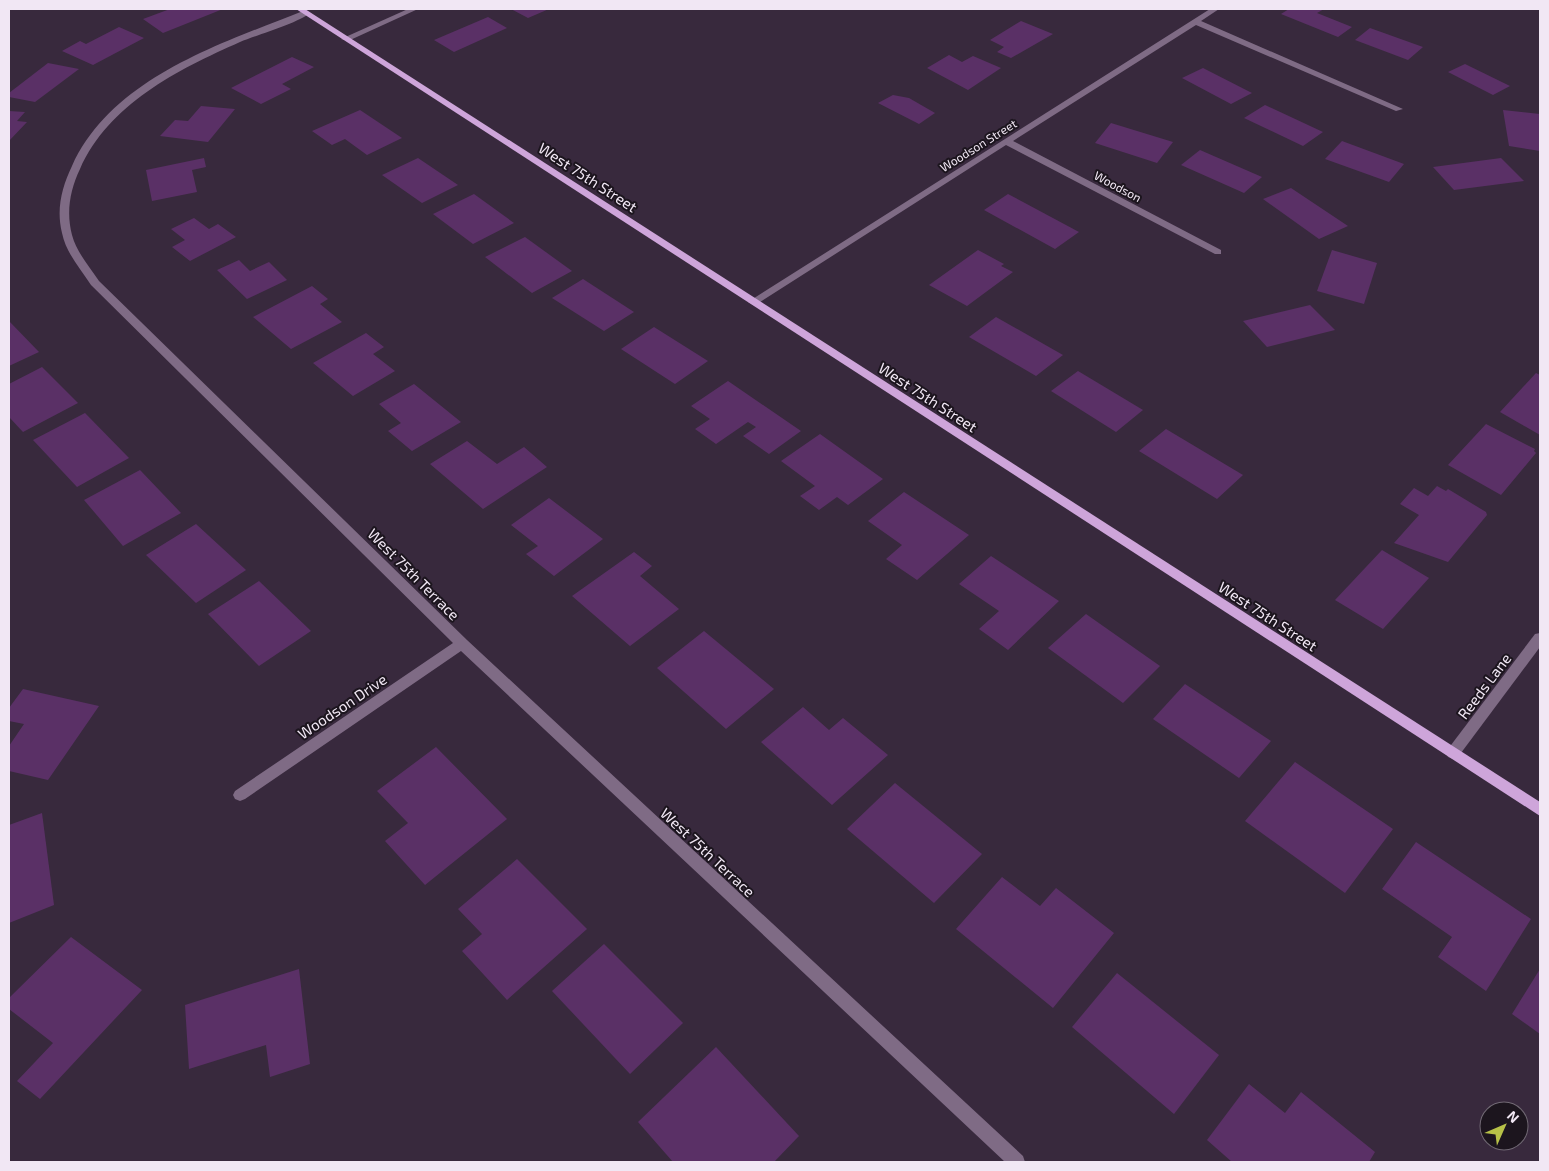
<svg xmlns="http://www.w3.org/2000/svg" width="1549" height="1171" font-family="'Exo 2',sans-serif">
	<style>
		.building { fill: #5a3066 }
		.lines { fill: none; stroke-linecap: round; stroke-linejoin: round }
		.minor { fill: #7f6b85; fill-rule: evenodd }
		.major { fill: #cea5da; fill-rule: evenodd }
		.labels { text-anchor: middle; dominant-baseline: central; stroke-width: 4; stroke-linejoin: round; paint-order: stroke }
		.far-street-label { font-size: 12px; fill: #f1e7f4; stroke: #1c151e }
		.street-label { font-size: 15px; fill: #f1e7f4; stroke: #1c151e }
	</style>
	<rect width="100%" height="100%" fill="#38293d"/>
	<!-- building -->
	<g class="building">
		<path d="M170,9H223L163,33L143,19Z"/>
		<path d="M511,9H549L528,18Z"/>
		<path d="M1289,9H1324L1317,13L1352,27L1338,37L1281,14Z"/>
		<path d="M488,17L507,28L454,52L434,40Z"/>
		<path d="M1021,21L1053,34L1011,58L997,52L1004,47L990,40Z"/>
		<path d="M119,27L144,38L93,65L62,51L80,41L86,44Z"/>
		<path d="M1370,28L1423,47L1408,60L1355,40Z"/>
		<path d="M949,55L962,62L973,56L1001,68L968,90L927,68Z"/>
		<path d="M292,57L314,67L282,84L291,89L261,104L231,88Z"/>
		<path d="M48,63L79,69L35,102L9,97V93Z"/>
		<path d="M1465,64L1510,86L1493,95L1448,72Z"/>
		<path d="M1203,68L1252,93L1231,104L1182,78Z"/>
		<path d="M893,95L909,98L935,113L919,124L878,103Z"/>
		<path d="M1265,105L1323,132L1303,146L1244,118Z"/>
		<path d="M201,106L235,109L208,142L160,136L175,120L188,121Z"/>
		<path d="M360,110L402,138L367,155L345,139L332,145L312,131Z"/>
		<path d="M1503,110L1540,114V151L1509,146Z"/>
		<path d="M9,111L25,112L17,121L27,122L9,141Z"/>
		<path d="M1111,123L1173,142L1157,163L1095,143Z"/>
		<path d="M1342,141L1404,164L1389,182L1325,159Z"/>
		<path d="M1200,150L1262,177L1244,193L1181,165Z"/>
		<path d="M204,158L206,167L192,170L197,192L152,201L146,170Z"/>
		<path d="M418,158L458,185L422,203L382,175Z"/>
		<path d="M1501,158L1524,181L1454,190L1433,167Z"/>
		<path d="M1291,188L1348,226L1319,239L1263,199Z"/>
		<path d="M474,194L514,223L473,244L433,214Z"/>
		<path d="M1008,194L1079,232L1055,249L984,210Z"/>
		<path d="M194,218L209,229L218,224L236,237L190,261L172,247L185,240L171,229Z"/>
		<path d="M525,237L572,271L532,293L485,257Z"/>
		<path d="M978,250L1004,264L1001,266L1013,272L967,306L929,285Z"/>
		<path d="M1332,250L1377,263L1364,304L1317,291Z"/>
		<path d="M239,260L250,271L269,262L287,280L247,299L217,270Z"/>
		<path d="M583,279L634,312L604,331L552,298Z"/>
		<path d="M312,286L328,299L320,304L342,322L291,349L253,317Z"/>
		<path d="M1310,305L1335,330L1267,347L1243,321Z"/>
		<path d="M996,317L1063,355L1036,376L969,337Z"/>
		<path d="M9,321L39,352L9,366Z"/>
		<path d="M654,327L708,361L675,384L621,349Z"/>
		<path d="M366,333L384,347L373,354L395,371L353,396L313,363Z"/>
		<path d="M42,367L78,403L23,432L9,417V384Z"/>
		<path d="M1078,371L1143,410L1116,432L1051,391Z"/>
		<path d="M1536,373L1540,375V435L1500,412Z"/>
		<path d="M728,381L801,431L769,454L743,436L756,427L748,422L716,444L695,429L710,419L691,406Z"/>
		<path d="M414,384L461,422L412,451L388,431L401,423L379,404Z"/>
		<path d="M85,413L129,458L77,487L33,440Z"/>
		<path d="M1486,424L1535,449L1534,451L1536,453L1501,495L1448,465Z"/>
		<path d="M1166,429L1243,475L1217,499L1139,451Z"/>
		<path d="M820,434L883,479L848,505L837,497L819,510L800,496L815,486L781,461Z"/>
		<path d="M467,441L497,464L524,447L547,467L483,509L430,464Z"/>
		<path d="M140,470L181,513L123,546L84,500Z"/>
		<path d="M1437,486L1446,491L1448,489L1486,512L1487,515L1448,562L1394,543L1419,515L1400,504L1414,488L1428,496Z"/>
		<path d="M904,492L969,535L917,580L886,559L902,545L868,521Z"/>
		<path d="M549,498L603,539L554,576L526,554L538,546L511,525Z"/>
		<path d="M196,524L246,570L196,603L146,555Z"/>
		<path d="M1382,550L1429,578L1383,629L1335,600Z"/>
		<path d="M634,552L652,566L640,576L679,609L630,646L572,596Z"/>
		<path d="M991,556L1059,601L1008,650L979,629L999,611L959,584Z"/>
		<path d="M259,581L311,631L259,666L208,614Z"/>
		<path d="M1086,614L1160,666L1123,703L1048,648Z"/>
		<path d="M704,631L774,689L726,729L657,668Z"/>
		<path d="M1185,684L1271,741L1239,778L1153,719Z"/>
		<path d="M23,689L99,706L48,780L9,771V746L24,724L9,721V708Z"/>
		<path d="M803,707L829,730L843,718L888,755L832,805L761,742Z"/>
		<path d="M436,747L507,819L425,885L385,841L408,823L377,791Z"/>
		<path d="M1295,762L1393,829L1345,893L1245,821Z"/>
		<path d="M895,783L982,854L934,903L847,829Z"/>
		<path d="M42,813L54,905L9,923V825Z"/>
		<path d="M1416,842L1531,919L1486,991L1438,957L1452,937L1382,889Z"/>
		<path d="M517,859L587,929L507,1000L462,951L482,934L458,909Z"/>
		<path d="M1002,877L1040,906L1056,888L1114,933L1053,1008L956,929Z"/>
		<path d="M71,937L142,990L40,1099L17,1081L53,1043L9,1009V998Z"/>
		<path d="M604,944L683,1023L630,1074L552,991Z"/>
		<path d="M299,969L310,1064L270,1077L266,1045L189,1069L185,1005Z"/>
		<path d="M1540,969V1034L1512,1014Z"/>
		<path d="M1117,973L1219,1055L1174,1114L1072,1027Z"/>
		<path d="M716,1047L799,1136L774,1162H673L638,1122Z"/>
		<path d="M1249,1084L1285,1113L1301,1092L1375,1152L1369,1162H1232L1207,1140Z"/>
	</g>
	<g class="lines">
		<!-- minor -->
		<g class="minor">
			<path d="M408,9H418L348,41L341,39Z"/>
			<path d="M1210,9H1219L1201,21L1403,109L1396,111L1196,25L1013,141L1221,250V254H1215L1006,145L757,304L753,305L748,302Z"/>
			<path d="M303,11L310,13C298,23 257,35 240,42C177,70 109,104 80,169C70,190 66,212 72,235C77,253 89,266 99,281L467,640L1023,1156L1025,1162H1005L461,651L245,799L240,801L235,799L233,795L235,791L453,643L91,285C80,268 66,253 62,233C56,209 62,187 72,166C112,78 220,44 303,11Z"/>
			<path d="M1540,633V647L1458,757L1453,759L1448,757L1446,753L1448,749L1535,634Z"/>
		</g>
		<!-- major -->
		<path class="major" d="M296,9H305L1540,802V816Z"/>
	</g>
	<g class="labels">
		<!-- far-street labels -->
		<g class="far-street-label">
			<text transform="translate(978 145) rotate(-32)">Woodson Street</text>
			<text transform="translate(1118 186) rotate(28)">Woodson</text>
		</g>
		<!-- street labels -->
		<g class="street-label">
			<text transform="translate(588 177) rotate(33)">West 75th Street</text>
			<text transform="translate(928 397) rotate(33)">West 75th Street</text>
			<text transform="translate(414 574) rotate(45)">West 75th Terrace</text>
			<text transform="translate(1268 616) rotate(33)">West 75th Street</text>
			<text transform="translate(1484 686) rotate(-53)">Reeds Lane</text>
			<text transform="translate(342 706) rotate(-34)">Woodson Drive</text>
			<text transform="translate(708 852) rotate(43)">West 75th Terrace</text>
		</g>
	</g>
	<!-- border -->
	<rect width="1549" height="1171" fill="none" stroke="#f1e7f4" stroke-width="20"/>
	<!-- north arrow -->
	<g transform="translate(1504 1126) rotate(45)"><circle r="24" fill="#1c151e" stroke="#716974"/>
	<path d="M0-4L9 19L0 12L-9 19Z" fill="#b7c148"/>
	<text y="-8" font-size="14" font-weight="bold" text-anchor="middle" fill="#f1e7f4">N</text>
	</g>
</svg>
